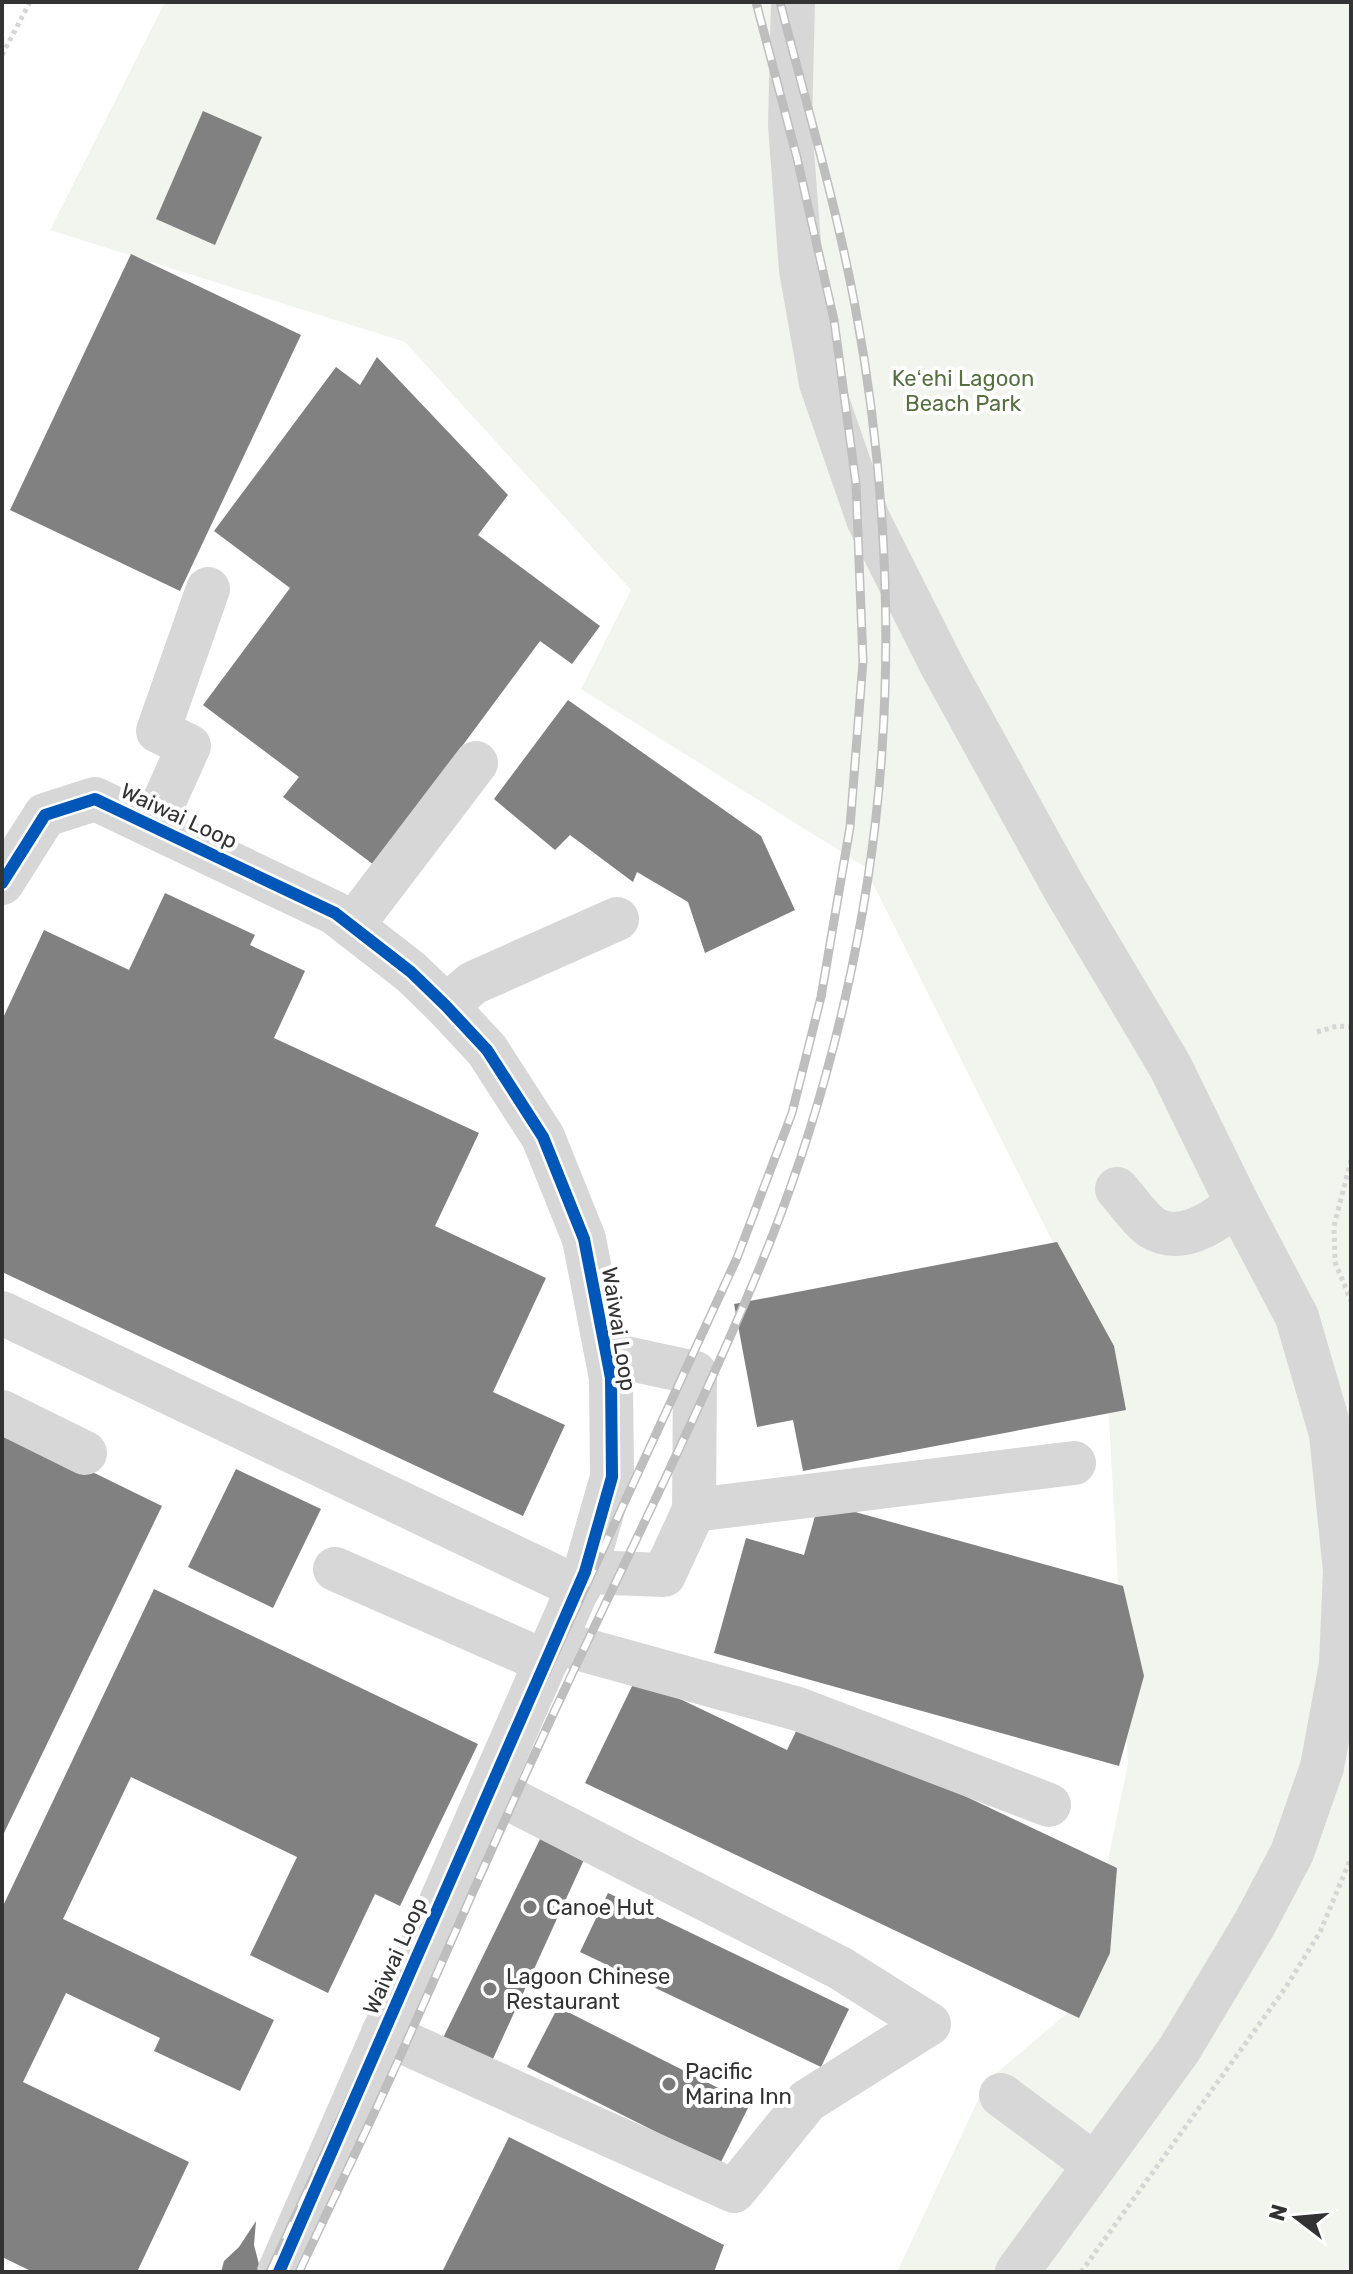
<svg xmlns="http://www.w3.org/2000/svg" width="1353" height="2274" font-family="Rubik,sans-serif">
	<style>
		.green { fill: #f1f5ed }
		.building { fill: #818181 }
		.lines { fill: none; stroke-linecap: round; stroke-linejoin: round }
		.path { stroke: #d6d6d6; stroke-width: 5; stroke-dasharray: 4 4; stroke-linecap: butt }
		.minor { stroke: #d7d7d7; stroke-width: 44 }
		.rail-casing { stroke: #bebebe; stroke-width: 9 }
		.rail { stroke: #fff; stroke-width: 6; stroke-dasharray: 18; stroke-linecap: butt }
		.cycleway-casing { stroke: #fff; stroke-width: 17 }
		.cycleway { stroke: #0057b8; stroke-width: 12 }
		.poi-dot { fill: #7a7a7a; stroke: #fff; stroke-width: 3 }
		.labels { text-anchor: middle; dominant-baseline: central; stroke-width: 8; stroke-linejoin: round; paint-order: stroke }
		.park-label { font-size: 22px; fill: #56703f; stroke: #fff }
		.street-label { font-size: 22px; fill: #333; stroke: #fff }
		.poi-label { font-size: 22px; fill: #333; stroke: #fff; text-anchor: start }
	</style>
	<rect width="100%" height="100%" fill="#fff"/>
	<!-- green -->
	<path class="green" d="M165,2H1351V2272H897L987,2081L1078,2004L1128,1764L1105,1346L864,866L581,689L631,590L405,342L50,230Z"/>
	<!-- building -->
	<g class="building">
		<path d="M203,111L262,137L215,245L156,219Z"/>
		<path d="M131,254L301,335L180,591L10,510Z"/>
		<path d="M377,357L508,495L478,535L600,626L572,664L540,641L374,865L283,797L299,777L203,705L290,588L214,531L336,367L360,385Z"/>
		<path d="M568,700L761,836L795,910L705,953L688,902L637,872L633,882L570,835L555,850L494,799Z"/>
		<path d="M165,893L255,935L250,945L305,971L274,1038L479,1133L435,1226L546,1278L493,1392L565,1425L523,1516L2,1272V1020L44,930L129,970Z"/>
		<path d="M1057,1242L1114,1346L1126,1410L803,1471L793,1420L757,1427L734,1304Z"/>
		<path d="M2,1428L162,1506L2,1837Z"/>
		<path d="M236,1469L321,1509L273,1608L188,1567Z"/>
		<path d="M819,1502L1123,1586L1144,1676L1119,1766L714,1653L746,1538L804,1555Z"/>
		<path d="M154,1589L478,1744L400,1906L375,1894L328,1993L250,1955L297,1857L131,1777L63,1919L274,2020L240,2091L154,2051L160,2038L66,1993L23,2082L189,2162L137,2272H33L2,2257V1908Z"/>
		<path d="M636,1678L787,1750L802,1719L1117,1868L1110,1953L1079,2018L585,1783Z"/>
		<path d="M544,1831L587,1853L492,2061L443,2038Z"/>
		<path d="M608,1893L849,2009L821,2067L580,1952Z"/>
		<path d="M558,2007L750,2104L720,2164L527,2067Z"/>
		<path d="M509,2137L724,2245L714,2272H442Z"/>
		<path d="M256,2221L254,2245L261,2272H221L224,2261L239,2247Z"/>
	</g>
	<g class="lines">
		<!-- path -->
		<g class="path">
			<path d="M2,55L30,2"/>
			<path d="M1317,1032L1337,1026L1351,1027"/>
			<path d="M1351,1160L1334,1226L1335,1262L1351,1301"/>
			<path d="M1081,2272L1286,1987L1320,1932L1351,1858"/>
		</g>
		<!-- minor -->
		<g class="minor">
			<path d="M793,2L790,125L801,270L821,383L868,519L942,666L1063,886L1170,1066L1237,1203L1297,1317L1331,1434L1345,1571L1341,1664L1322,1767L1292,1853L1255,1923L1179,2050L1017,2272"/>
			<path d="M153,826L189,746L158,731L208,589"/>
			<path d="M2,883L45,815L95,799L335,913L411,972L446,1006L487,1050L543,1137L584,1239L611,1378L612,1477L585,1572L279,2272"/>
			<path d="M352,926L476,763"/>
			<path d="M446,1006L473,983L617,919"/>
			<path d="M1117,1189C1127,1200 1139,1218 1151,1227C1181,1246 1215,1222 1237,1203"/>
			<path d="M2,1313L579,1588"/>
			<path d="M2,1412L85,1453"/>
			<path d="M694,1510L1074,1463"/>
			<path d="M335,1569L546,1662"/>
			<path d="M585,1572L664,1575L694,1510L695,1373L607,1354"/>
			<path d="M555,1642L798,1709L1049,1805"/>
			<path d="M383,2033L734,2191L807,2101L929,2024L840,1968L490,1789"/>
			<path d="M1001,2095L1095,2165"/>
		</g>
		<defs>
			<g id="rail">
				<path d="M270,2272L737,1258L792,1113L821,997L850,827L863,661L856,484L834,320L797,158L756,2"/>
				<path d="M299,2272C335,2195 372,2120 406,2043C459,1925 509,1807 564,1691C634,1542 709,1394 770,1242C831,1088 871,915 882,750C892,605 882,449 855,306C836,204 806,103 780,2"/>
			</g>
		</defs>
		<!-- rail casing -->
		<use href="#rail" class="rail-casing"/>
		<!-- rail -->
		<use href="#rail" class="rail"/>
		<defs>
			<path id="cycleway" d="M2,883L45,815L95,799L335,913L411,972L446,1006L487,1050L543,1137L584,1239L611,1378L612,1477L585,1572L279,2272"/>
		</defs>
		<!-- cycleway casing -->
		<use href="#cycleway" class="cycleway-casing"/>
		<!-- cycleway -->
		<use href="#cycleway" class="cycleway"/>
	</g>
	<!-- markers -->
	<g class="poi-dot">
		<circle cx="530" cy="1907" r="8"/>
		<circle cx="490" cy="1989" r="8"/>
		<circle cx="669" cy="2084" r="8"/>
	</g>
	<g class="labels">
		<!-- park labels -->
		<g class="park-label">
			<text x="963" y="378">Keʻehi Lagoon<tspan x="963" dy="25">Beach Park</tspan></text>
		</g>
		<!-- street labels -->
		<g class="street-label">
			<text transform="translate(179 816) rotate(25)">Waiwai Loop</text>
			<text transform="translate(619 1329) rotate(81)">Waiwai Loop</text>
			<text transform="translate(395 1956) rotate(-66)">Waiwai Loop</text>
		</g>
		<!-- poi labels -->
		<g class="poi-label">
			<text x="546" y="1907">Canoe Hut</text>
			<text x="506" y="1976">Lagoon Chinese<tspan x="506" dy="25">Restaurant</tspan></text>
			<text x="685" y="2071">Pacific<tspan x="685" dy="25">Marina Inn</tspan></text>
		</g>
	</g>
	<!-- border -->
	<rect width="1353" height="2274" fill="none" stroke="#333333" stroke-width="8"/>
	<!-- north arrow -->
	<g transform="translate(1297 2218) rotate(286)" stroke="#ffffff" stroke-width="6" paint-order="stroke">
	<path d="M0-6L14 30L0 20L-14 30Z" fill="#333333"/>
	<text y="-12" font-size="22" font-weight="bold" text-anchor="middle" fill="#333333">N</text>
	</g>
</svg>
